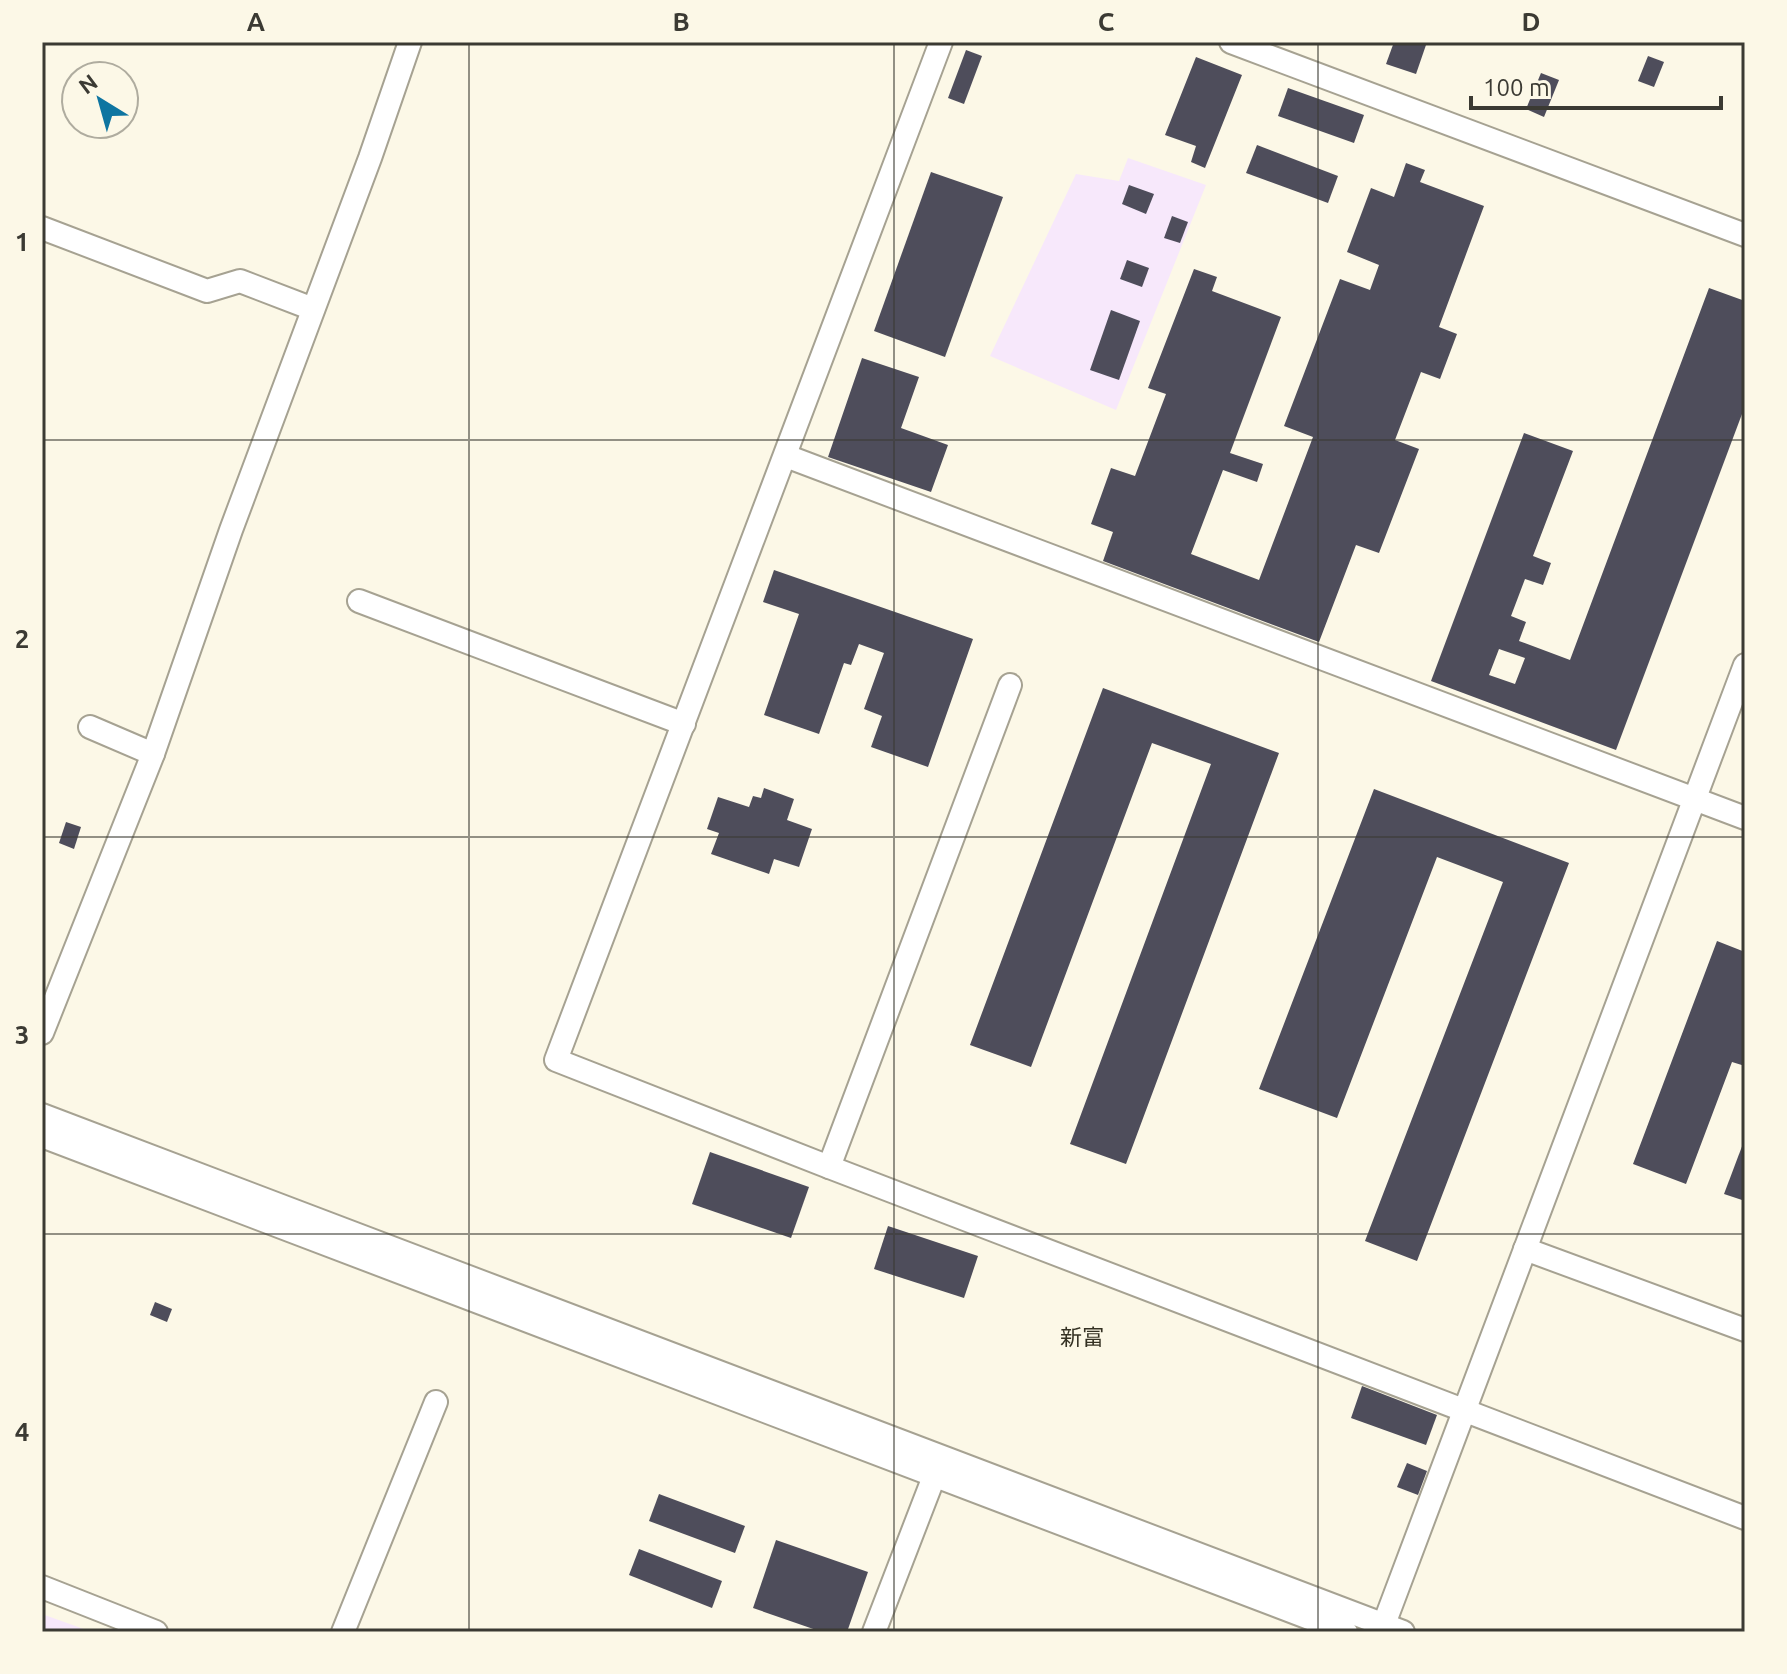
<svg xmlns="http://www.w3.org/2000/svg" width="1787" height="1674" font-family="Ubuntu,'Noto Sans JP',sans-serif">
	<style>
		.industrial { fill: #f7e8fb }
		.building { fill: #4e4d5b; fill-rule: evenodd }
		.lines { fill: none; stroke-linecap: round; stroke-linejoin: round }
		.minor-casing { stroke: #a6a292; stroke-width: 26 }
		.minor { stroke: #fff; stroke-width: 22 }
		.grid { fill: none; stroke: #3b3a33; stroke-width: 2; stroke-opacity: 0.55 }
		.labels { text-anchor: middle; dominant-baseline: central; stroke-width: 8; stroke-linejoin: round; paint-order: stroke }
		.neighbourhood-label { font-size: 22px; fill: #343123; stroke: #fcf8e7 }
		.neatline { fill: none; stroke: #3b3a33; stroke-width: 3 }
		.grid-label { font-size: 26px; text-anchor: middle; font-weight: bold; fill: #3b3a33 }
	</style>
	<rect width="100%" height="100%" fill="#fcf8e7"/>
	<!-- industrial -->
	<g class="industrial">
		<path d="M1128,158L1206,185L1116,410L990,356L1076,174L1119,181Z"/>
		<path d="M42,1614L92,1632H42Z"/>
	</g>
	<!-- building -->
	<g class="building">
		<path d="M1394,42H1427L1416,74L1386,64Z"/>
		<path d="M966,50L982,56L964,104L948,98Z"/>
		<path d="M1648,56L1664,62L1654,87L1638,81Z"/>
		<path d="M1196,57L1242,75L1205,168L1191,162L1196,146L1165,135Z"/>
		<path d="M1541,73L1559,80L1544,117L1526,109Z"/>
		<path d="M1288,88L1364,115L1354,143L1278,116Z"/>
		<path d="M1257,145L1338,176L1328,203L1246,173Z"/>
		<path d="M1406,163L1425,170L1420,182L1484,206L1439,327L1457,334L1440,379L1421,372L1395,440L1419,449L1379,553L1356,545L1319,642L1103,561L1113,532L1091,524L1111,468L1135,476L1166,394L1148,388L1194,269L1217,277L1212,291L1281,317L1230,453L1263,464L1257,482L1223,470L1191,554L1259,580L1313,437L1284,426L1340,279L1370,290L1379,265L1347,252L1371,188L1394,197Z"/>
		<path d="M931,172L1003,197L945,357L874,331Z"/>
		<path d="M1129,185L1154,194L1146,214L1122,204Z"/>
		<path d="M1172,216L1188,222L1180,243L1164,238Z"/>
		<path d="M1127,260L1149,268L1142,287L1120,279Z"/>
		<path d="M1709,288L1745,301V406L1616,750L1431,681L1524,433L1573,451L1533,556L1551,563L1543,585L1525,579L1511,616L1526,622L1519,641L1570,660ZM1499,649L1525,658L1515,684L1489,675Z"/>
		<path d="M1111,310L1140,321L1119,380L1090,370Z"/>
		<path d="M862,358L919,377L901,428L948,445L931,492L828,457Z"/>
		<path d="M774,570L973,639L928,767L871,747L882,716L864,709L884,653L859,644L851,665L844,663L819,734L764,715L799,614L763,602Z"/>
		<path d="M1103,688L1279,753L1126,1164L1070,1144L1211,764L1152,743L1031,1067L970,1045Z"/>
		<path d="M764,788L794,799L787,820L812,829L799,867L774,859L769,874L711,854L719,833L707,829L718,797L749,807L753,796L761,798Z"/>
		<path d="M1374,789L1569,863L1417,1261L1365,1241L1503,882L1437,857L1337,1118L1259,1089Z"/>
		<path d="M66,822L81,827L74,849L59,843Z"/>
		<path d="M1717,941L1745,952V1066L1732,1062L1686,1184L1633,1164Z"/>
		<path d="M1744,1141L1745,1142V1201L1724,1194Z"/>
		<path d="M710,1152L809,1187L791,1238L692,1204Z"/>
		<path d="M888,1226L978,1256L964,1298L874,1269Z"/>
		<path d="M155,1302L172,1309L167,1322L150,1315Z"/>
		<path d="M1362,1386L1437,1415L1426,1445L1351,1418Z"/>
		<path d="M1407,1463L1427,1471L1418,1495L1397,1487Z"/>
		<path d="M659,1494L745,1526L735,1553L649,1521Z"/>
		<path d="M776,1540L868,1572L847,1632H822L753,1608Z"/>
		<path d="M639,1549L722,1581L712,1608L629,1575Z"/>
	</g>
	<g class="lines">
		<defs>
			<g id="minor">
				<path d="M941,42L556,1060L829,1167L1745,1518"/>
				<path d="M1231,42L1745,235"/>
				<path d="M42,228L207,291L240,281L313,309"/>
				<path d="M786,456L1745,818"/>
				<path d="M359,601L684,724"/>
				<path d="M90,727L153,754"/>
				<path d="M42,1033L153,754L231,530L370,158L410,42"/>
				<path d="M42,1115L1403,1632"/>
				<path d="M42,1136L1346,1632"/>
				<path d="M829,1167L1010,685"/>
				<path d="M1525,1249L1745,1330"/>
				<path d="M42,1587L156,1632"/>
				<path d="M343,1632L436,1402"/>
				<path d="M874,1632L940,1461"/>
				<path d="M1381,1632L1745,665"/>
			</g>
		</defs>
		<!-- minor casing -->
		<use href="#minor" class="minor-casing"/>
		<!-- minor -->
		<use href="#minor" class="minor"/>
	</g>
	<!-- grid -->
	<path class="grid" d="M469,42V1632M894,42V1632M1318,42V1632M42,440H1745M42,837H1745M42,1234H1745"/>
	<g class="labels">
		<!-- neighbourhood labels -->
		<g class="neighbourhood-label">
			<text x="1082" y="1336">新富</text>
		</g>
	</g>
	<!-- border -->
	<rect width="1787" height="1674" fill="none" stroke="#fcf8e7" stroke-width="88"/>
	<!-- north arrow -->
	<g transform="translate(100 100) rotate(323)"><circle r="38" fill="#fcf8e7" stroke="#afac9f" stroke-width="2"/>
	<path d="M0-6L14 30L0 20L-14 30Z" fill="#0e75a1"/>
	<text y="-12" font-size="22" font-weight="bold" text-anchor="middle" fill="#3b3a33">N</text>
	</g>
	<!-- scale -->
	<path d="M1471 96v12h250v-12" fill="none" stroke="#3b3a33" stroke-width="4"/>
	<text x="1483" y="96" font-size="24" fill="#3b3a33" stroke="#fcf8e7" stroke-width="6" paint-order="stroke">100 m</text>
	<rect x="44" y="44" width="1699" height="1586" class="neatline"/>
	<g class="grid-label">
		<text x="256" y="31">A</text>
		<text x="681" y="31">B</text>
		<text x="1106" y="31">C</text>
		<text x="1531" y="31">D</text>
		<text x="22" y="251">1</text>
		<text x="22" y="648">2</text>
		<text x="22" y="1044">3</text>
		<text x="22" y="1441">4</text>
	</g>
</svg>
